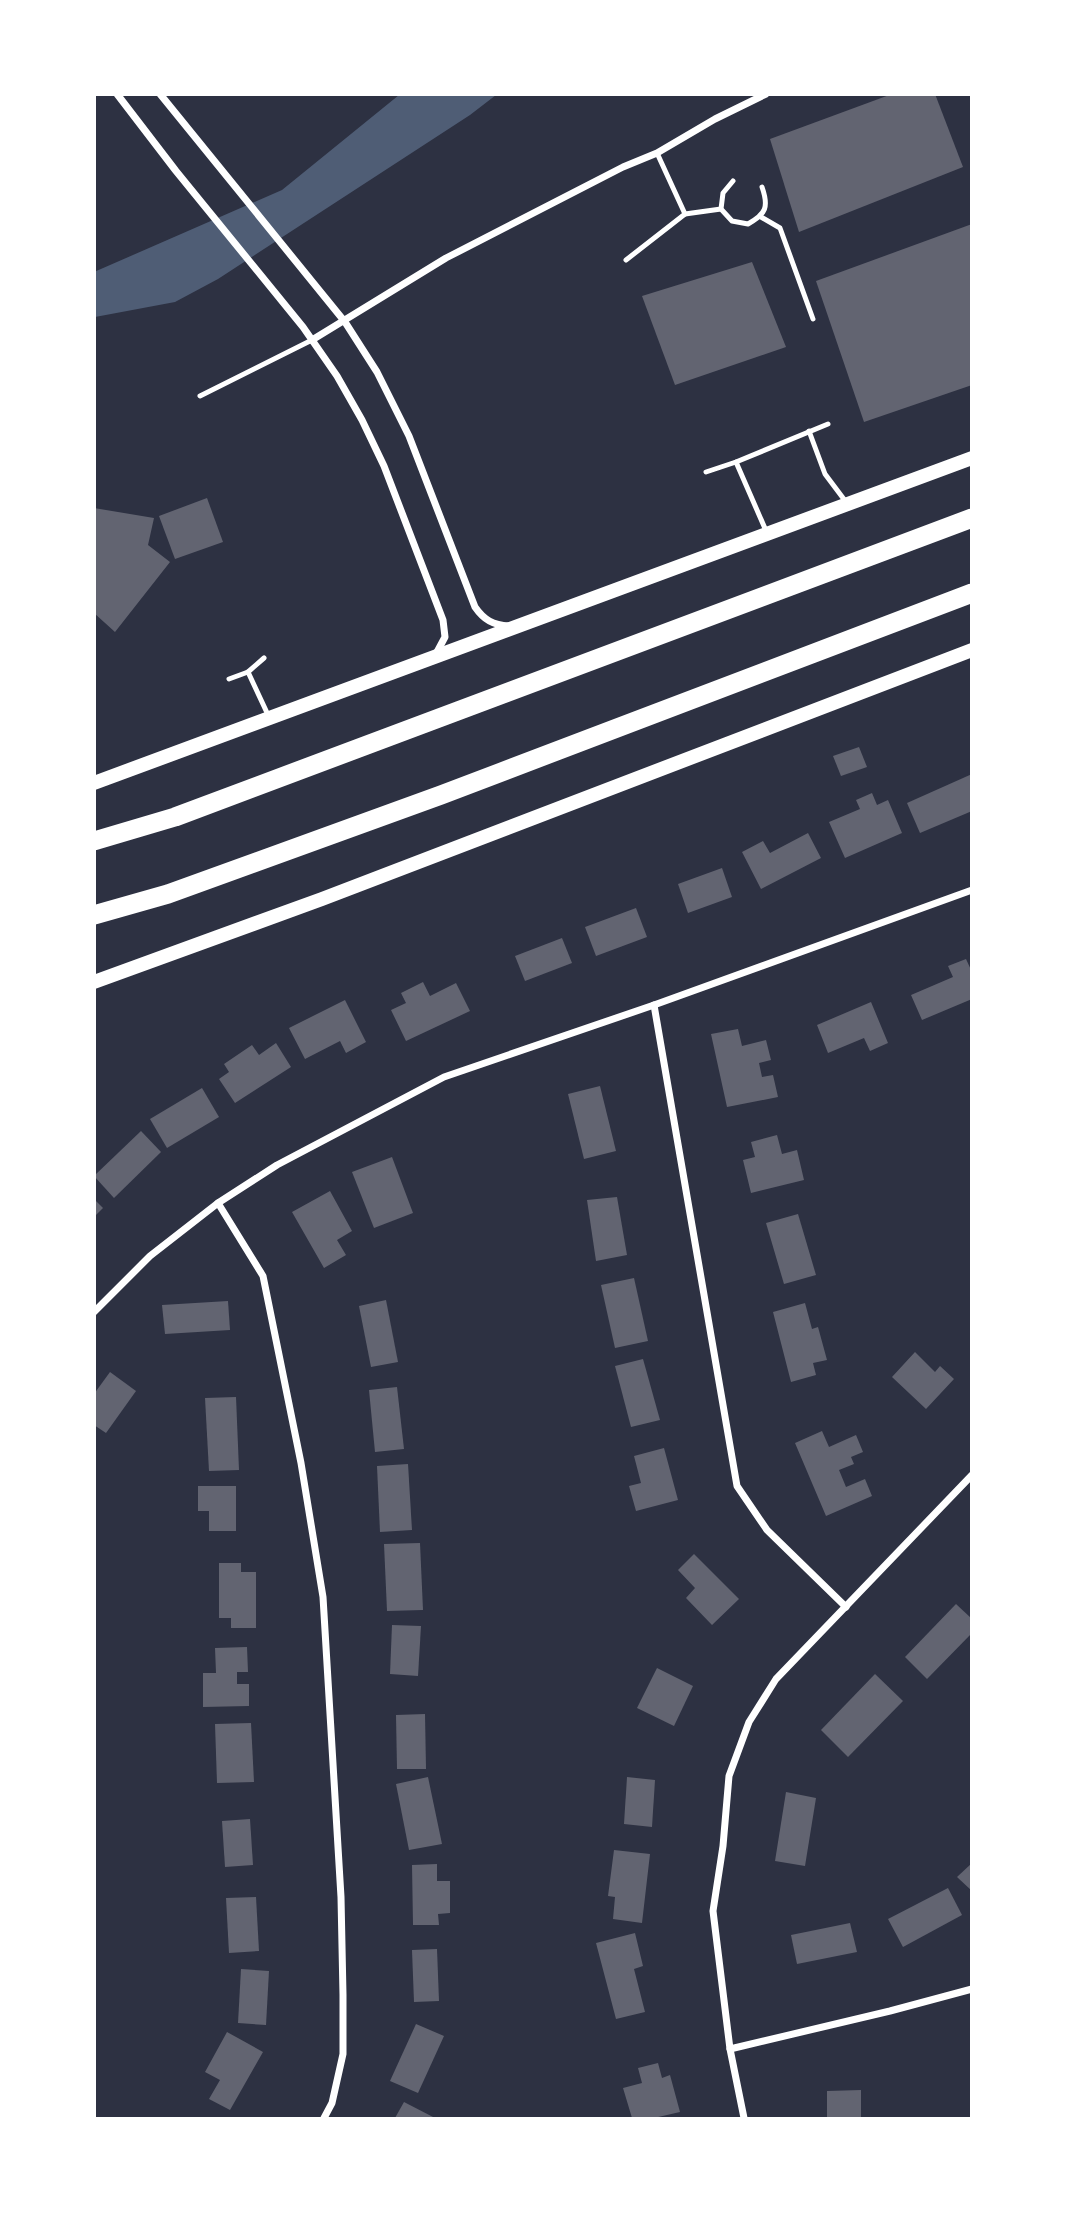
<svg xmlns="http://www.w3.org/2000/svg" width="1066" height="2213" font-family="Karla,sans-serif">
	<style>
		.water { fill: #4f5d75 }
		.building { fill: #626471 }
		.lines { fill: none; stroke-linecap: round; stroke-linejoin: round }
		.service { stroke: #fff; stroke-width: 5 }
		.minor { stroke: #fff; stroke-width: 7 }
		.secondary { stroke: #fff; stroke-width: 14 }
		.motorway { stroke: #fff; stroke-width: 19 }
	</style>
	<rect width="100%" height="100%" fill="#2d3142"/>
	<!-- water -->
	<path class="water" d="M399,95H496L470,115L218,279L175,302L95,317L94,272L282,190Z"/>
	<!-- building -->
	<g class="building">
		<path d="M892,94H935L963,167L799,232L770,139Z"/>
		<path d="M972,224V385L864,422L816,281Z"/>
		<path d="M752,262L786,347L675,385L642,296Z"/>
		<path d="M207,498L223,542L175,559L159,516Z"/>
		<path d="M94,508L154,518L148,545L170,562L115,632L94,613Z"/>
		<path d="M859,747L867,767L841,776L833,756Z"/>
		<path d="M972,774V811L920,833L907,803Z"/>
		<path d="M872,793L877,805L888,800L902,833L845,858L829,822L860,809L856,800Z"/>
		<path d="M808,833L821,858L761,889L742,852L763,841L770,853Z"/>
		<path d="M722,868L732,897L688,913L678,884Z"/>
		<path d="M636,908L647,937L596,956L585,927Z"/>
		<path d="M562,938L572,963L525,981L515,956Z"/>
		<path d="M966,959L972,972V999L922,1020L911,995L953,977L948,966Z"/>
		<path d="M423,982L430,996L456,983L470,1011L406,1041L391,1010L406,1003L401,993Z"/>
		<path d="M345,1000L366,1042L346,1053L340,1041L305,1059L289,1028Z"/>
		<path d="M871,1002L888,1043L870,1051L864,1038L828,1053L817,1025Z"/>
		<path d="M738,1029L742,1046L766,1040L771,1060L759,1063L762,1077L773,1075L778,1097L727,1107L711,1034Z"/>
		<path d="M276,1043L291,1067L235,1103L219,1079L229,1072L224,1064L252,1045L259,1055Z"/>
		<path d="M600,1086L616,1151L584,1159L568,1094Z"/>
		<path d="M202,1088L219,1117L167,1148L150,1119Z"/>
		<path d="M141,1131L161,1152L114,1198L94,1176Z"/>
		<path d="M777,1135L782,1154L797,1150L804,1180L751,1193L743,1160L755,1157L751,1142Z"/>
		<path d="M392,1157L413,1213L374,1228L352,1172Z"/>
		<path d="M330,1191L352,1231L337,1240L346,1255L324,1268L292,1212Z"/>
		<path d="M617,1197L627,1255L596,1261L587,1200Z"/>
		<path d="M94,1199L103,1208L94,1217Z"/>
		<path d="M798,1214L816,1275L784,1284L766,1223Z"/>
		<path d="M634,1278L648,1341L615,1348L601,1285Z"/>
		<path d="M386,1300L398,1362L371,1367L359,1306Z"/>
		<path d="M228,1301L230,1330L165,1334L162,1305Z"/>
		<path d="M805,1303L812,1329L818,1327L827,1360L813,1363L816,1375L791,1382L773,1312Z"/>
		<path d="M915,1352L935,1372L940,1366L954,1379L926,1409L892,1377Z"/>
		<path d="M643,1359L660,1420L631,1427L615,1366Z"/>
		<path d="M110,1372L136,1391L106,1433L94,1425V1394Z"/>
		<path d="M397,1387L404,1449L375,1452L369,1390Z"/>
		<path d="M236,1397L239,1470L209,1471L205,1398Z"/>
		<path d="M822,1431L829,1447L856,1435L863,1452L851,1457L854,1464L839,1470L846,1487L865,1479L872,1496L826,1516L795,1443Z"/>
		<path d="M664,1448L678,1500L636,1511L629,1486L641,1483L634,1456Z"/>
		<path d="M408,1464L412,1530L380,1532L377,1466Z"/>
		<path d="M198,1486H236V1531H209V1511H198Z"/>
		<path d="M420,1543L423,1610L387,1611L384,1544Z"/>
		<path d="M694,1554L739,1599L712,1625L686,1598L695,1588L678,1570Z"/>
		<path d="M219,1563H241V1572H256V1628H231V1618H219Z"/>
		<path d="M956,1604L972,1619V1633L927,1679L905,1657Z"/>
		<path d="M392,1625L421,1626L418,1676L390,1674Z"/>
		<path d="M247,1647L248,1672H237V1684H249V1706L203,1707V1673H216L215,1648Z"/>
		<path d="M657,1668L693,1686L674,1726L637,1708Z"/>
		<path d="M875,1674L903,1701L848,1757L821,1730Z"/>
		<path d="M425,1714L426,1769H397L396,1715Z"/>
		<path d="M251,1723L254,1782L217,1783L215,1724Z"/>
		<path d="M428,1777L442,1844L409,1850L396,1784Z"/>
		<path d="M627,1777L655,1780L652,1827L624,1824Z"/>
		<path d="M786,1792L816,1798L805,1866L775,1861Z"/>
		<path d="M250,1819L253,1865L225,1867L222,1821Z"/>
		<path d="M614,1850L650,1854L642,1923L613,1919L615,1897L608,1896Z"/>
		<path d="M972,1863V1891L957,1877Z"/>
		<path d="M437,1864V1881H450V1913L438,1914L439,1925H413L412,1865Z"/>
		<path d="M948,1888L962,1915L903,1947L888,1919Z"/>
		<path d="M256,1897L259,1951L229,1953L226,1898Z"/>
		<path d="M850,1923L857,1952L797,1964L791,1935Z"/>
		<path d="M635,1933L643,1966L634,1969L645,2012L616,2019L596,1943Z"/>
		<path d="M437,1949L439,2001L414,2002L412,1950Z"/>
		<path d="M241,1969L269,1971L266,2025L238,2023Z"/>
		<path d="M416,2024L444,2036L418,2093L390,2081Z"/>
		<path d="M227,2032L263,2052L230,2110L209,2099L220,2080L205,2072Z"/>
		<path d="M658,2063L662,2078L670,2075L680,2112L654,2118H632L623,2088L642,2083L638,2068Z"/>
		<path d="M861,2090V2118H827V2091Z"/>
		<path d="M404,2102L435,2118H395Z"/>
	</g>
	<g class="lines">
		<!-- service -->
		<g class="service">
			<path d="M657,153L685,214L721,209"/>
			<path d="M733,181L723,193L721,209L732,221L748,224C766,214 769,207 762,187"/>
			<path d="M761,217L780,228L813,319"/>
			<path d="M626,260L685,214"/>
			<path d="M200,396L312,340"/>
			<path d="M809,431L825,474L846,502"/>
			<path d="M736,462L767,533"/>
			<path d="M706,472L736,462L828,424"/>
			<path d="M248,672L269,717"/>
			<path d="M229,679L248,672L264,658"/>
		</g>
		<!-- minor -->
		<g class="minor">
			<path d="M117,94L176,171L303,327L337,376L362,420L384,466L443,620L445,637L437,652"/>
			<path d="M160,94L345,322L377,372L409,436L475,607C484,620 493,625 509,626"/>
			<path d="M312,340L446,258L623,167L657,153L715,119L766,94"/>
			<path d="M654,1005L737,1486L767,1530L846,1607"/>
			<path d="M218,1203L263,1276L301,1463L323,1597L341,1897L343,1995V2054L332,2103L324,2118"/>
			<path d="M94,1312L150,1256L218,1203L277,1165L444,1077L654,1005L972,890"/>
			<path d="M730,2049L890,2011L972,1989"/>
			<path d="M744,2118L730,2049L713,1911L723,1846L729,1776L749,1722L776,1679L972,1475"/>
		</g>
		<!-- secondary -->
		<g class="secondary">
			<path d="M94,783L972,458"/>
			<path d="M94,982L322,899L972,650"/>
		</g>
		<!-- motorway -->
		<g class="motorway">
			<path d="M94,841L175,817L972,518"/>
			<path d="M94,915L168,894L441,795L972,593"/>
		</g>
	</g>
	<!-- border -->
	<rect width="1066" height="2213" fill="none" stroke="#ffffff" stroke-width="192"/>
</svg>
